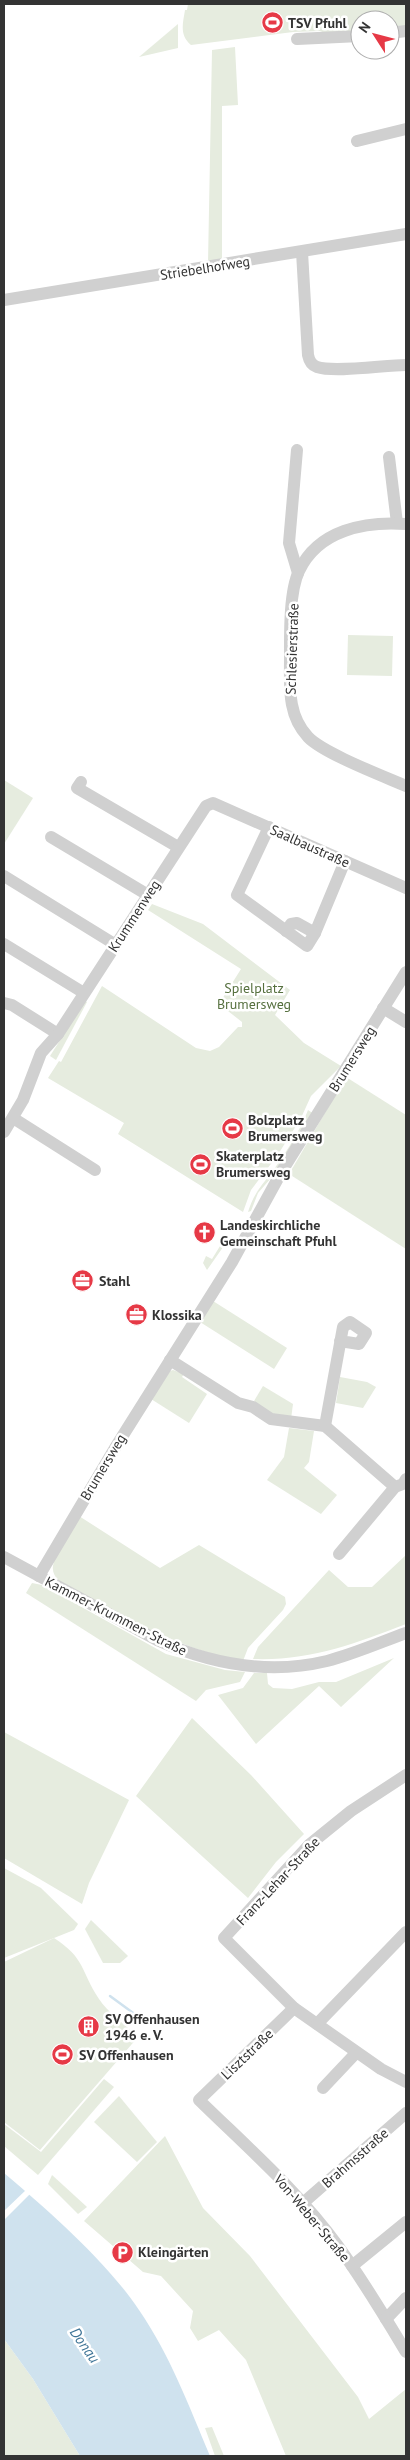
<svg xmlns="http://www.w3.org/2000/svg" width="410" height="2460" font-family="'PT Sans',sans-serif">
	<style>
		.green { fill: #e6ecdf }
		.water { fill: #cfe2ee }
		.pier { fill: #fff }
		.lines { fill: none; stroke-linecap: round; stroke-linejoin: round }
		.stream { stroke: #cfe2ee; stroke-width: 2.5 }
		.minor { stroke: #d0d0d0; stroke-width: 12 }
		.labels { text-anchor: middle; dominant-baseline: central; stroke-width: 5; stroke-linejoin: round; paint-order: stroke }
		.poi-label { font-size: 14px; font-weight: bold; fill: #333; stroke: #fff; text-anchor: start }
		.street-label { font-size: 14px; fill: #333; stroke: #fff }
		.park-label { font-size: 14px; fill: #56703f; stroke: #fff }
		.water-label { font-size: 15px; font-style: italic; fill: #3f7597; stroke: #fff }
	</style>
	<rect width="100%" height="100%" fill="#fff"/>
	<!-- green -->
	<g class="green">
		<path d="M188,4H406V27L390,29V20H360V32L330,35L320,31L293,32L191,45C179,35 183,23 185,10H187Z"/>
		<path d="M178,24V48L139,57Z"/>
		<path d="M235,47L238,105L222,106V261L208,263L212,50Z"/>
		<path d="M348,635L393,636L392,676L347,675Z"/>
		<path d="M4,780L33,798L4,844Z"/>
		<path d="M152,904L203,924L290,990L275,1015L304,1043L341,1066L311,1096L301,1118L277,1156L251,1190L243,1212L118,1134L124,1123L48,1078L59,1061L61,1062L102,986L196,1048L210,1051L219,1047L238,1027H242V1022L219,1004L241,969L148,910Z"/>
		<path d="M85,1001L87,1002L56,1060L50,1056Z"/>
		<path d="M346,1077L406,1115V1249L289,1174Z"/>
		<path d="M308,1110L314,1114L278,1170L258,1193L251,1211L248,1212C253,1195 261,1186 272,1172C285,1154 300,1131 308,1110Z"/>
		<path d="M225,1238L228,1240L207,1270L203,1263L206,1256L212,1259Z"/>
		<path d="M213,1301L287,1348L274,1369L200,1322Z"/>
		<path d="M173,1370L184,1374L182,1377L207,1394L189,1423L151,1399L170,1371Z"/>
		<path d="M340,1377L367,1382L376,1387L363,1408L336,1403Z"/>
		<path d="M263,1386L293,1404L291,1419L274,1417L254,1401Z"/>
		<path d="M289,1428L314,1431L309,1462L304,1468L337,1495L321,1514L267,1480L284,1457Z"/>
		<path d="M79,1516L160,1568L199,1545L285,1597L286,1604L283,1610L248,1648L243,1661C176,1649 118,1613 58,1581C55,1576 52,1572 53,1566C55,1552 72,1529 79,1516Z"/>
		<path d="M406,1555V1624C354,1644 310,1661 253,1659L258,1647L329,1570L348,1587H372Z"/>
		<path d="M32,1583L42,1585L166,1654L225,1670L245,1672L240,1682L206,1690L196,1701L26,1593Z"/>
		<path d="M394,1658L341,1707L319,1686L256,1744L218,1695L243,1688L254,1673H267L268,1684L273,1688L292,1689L319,1682H336Z"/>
		<path d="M192,1718L251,1775L304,1834L276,1862L248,1898L136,1796Z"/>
		<path d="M4,1732L129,1800L89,1883L82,1904L4,1858Z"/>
		<path d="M4,1868L41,1888L78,1924L74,1930L4,1958Z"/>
		<path d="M91,1920L128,1956L120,1963H103L85,1929Z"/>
		<path d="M54,1938C86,1959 80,1970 99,1999C108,2013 126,2025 138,2037L40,2150L4,2122V1962Z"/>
		<path d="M104,2079L114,2087L38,2175L4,2146V2124L41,2152Z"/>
		<path d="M119,2096L157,2142L137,2162L94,2122Z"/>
		<path d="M165,2136L203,2208L250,2256L358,2397L369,2419L406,2389V2456H286L246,2360L219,2330L198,2341L190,2328L193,2311L161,2276L143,2272L84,2221Z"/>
		<path d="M52,2175L87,2207L78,2214L48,2184Z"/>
		<path d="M4,2339L33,2379L80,2456H4Z"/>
		<path d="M212,2427L224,2456H215L205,2428Z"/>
	</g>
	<!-- water -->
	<path class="water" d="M4,2173C48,2210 107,2262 139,2310C170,2355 189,2406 210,2456H80L33,2379L4,2339Z"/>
	<!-- pier -->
	<path class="pier" d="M27,2189L31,2193L4,2220V2211Z"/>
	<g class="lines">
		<!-- stream -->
		<path class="stream" d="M110,1996L140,2018"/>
		<!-- minor -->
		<g class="minor">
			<path d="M390,33L406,31"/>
			<path d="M297,39L360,36"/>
			<path d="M357,141L406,129"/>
			<path d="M302,252L308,355C309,360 311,365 317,367C335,373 385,365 406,365"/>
			<path d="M4,300L406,234"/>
			<path d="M297,450L289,543L298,573"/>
			<path d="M389,457L397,523"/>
			<path d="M406,524C365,521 318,530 299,571C289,592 290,635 290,658C290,686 287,715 308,737C323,753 383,776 406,786"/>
			<path d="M81,782L77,788L178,847"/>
			<path d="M269,827L237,895L307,946L315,933L345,861"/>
			<path d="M51,837L148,895"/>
			<path d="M4,876L116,945"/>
			<path d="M286,931L291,924L297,923L315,933"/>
			<path d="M4,944L84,993"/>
			<path d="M4,1003L12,1005L58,1034"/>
			<path d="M383,1008L406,1022"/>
			<path d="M13,1118L95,1170"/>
			<path d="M4,1132L23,1100L41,1053L58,1034L206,806L213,803L406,888"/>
			<path d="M170,1360L238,1403L253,1407L271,1419L325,1426L395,1487"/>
			<path d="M325,1426L343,1327L350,1322L366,1333L359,1344L340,1341"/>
			<path d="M339,1554L395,1487L403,1484L406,1479"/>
			<path d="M4,1557L157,1640C211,1664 269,1675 327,1661C354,1654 381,1642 406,1633"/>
			<path d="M39,1576L115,1448L232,1262L282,1171L406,972"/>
			<path d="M406,1775L351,1811L309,1845L224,1938L294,2008L381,2069L406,2082"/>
			<path d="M294,2008L199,2100C247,2147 299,2192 338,2246C363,2280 385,2317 406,2352"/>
			<path d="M317,2024L406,1932"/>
			<path d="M323,2088L356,2053"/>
			<path d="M303,2203L406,2113"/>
			<path d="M352,2266L406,2222"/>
			<path d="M386,2319L406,2298"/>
		</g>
	</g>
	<!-- icons -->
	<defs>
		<symbol id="stadium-disc" viewBox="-11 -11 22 22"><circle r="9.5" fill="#e63946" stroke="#fff"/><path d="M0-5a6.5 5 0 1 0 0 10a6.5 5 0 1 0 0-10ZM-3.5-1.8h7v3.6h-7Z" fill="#fff"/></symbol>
		<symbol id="church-disc" viewBox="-11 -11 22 22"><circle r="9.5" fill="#e63946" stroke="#fff"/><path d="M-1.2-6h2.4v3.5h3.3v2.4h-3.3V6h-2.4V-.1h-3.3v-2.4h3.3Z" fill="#fff"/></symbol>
		<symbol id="office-disc" viewBox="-11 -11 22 22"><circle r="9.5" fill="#e63946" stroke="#fff"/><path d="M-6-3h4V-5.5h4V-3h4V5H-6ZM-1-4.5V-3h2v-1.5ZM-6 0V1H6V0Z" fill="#fff"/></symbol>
		<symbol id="building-disc" viewBox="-11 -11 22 22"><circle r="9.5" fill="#e63946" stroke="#fff"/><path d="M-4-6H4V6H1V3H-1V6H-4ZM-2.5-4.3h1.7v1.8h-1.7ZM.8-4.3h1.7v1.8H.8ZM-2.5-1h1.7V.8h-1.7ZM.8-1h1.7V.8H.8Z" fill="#fff"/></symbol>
		<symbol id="parking-disc" viewBox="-11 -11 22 22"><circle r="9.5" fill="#e63946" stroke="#fff"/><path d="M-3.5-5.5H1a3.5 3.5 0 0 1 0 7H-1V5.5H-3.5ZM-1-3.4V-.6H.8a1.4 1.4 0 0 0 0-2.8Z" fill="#fff"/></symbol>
	</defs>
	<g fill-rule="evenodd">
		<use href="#stadium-disc" x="260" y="10" width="25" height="25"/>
		<use href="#stadium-disc" x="220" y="1116" width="25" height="25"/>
		<use href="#stadium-disc" x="188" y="1152" width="25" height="25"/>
		<use href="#church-disc" x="192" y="1220" width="25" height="25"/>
		<use href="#office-disc" x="70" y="1268" width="25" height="25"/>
		<use href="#office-disc" x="124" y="1302" width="25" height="25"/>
		<use href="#building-disc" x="76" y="2014" width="25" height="25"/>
		<use href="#stadium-disc" x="50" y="2042" width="25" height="25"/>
		<use href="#parking-disc" x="110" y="2240" width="25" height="25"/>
	</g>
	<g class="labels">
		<!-- poi labels -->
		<g class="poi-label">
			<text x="288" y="23">TSV Pfuhl</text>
			<text x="248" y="1120">Bolzplatz<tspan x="248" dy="16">Brumersweg</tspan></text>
			<text x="216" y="1156">Skaterplatz<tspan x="216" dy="16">Brumersweg</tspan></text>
			<text x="220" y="1225">Landeskirchliche<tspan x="220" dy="16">Gemeinschaft Pfuhl</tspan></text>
			<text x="99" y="1281">Stahl</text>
			<text x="152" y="1315">Klossika</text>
			<text x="105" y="2019">SV Offenhausen<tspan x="105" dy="16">1946 e. V.</tspan></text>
			<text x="79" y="2055">SV Offenhausen</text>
			<text x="138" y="2252">Kleingärten</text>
		</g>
		<!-- street labels -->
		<g class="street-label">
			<text transform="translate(205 268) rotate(-9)">Striebelhofweg</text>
			<text transform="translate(292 649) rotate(-88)">Schlesierstraße</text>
			<text transform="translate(310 846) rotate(24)">Saalbaustraße</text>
			<text transform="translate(134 916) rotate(-57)">Krummenweg</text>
			<text transform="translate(352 1059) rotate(-58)">Brumersweg</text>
			<text transform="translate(103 1467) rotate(-59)">Brumersweg</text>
			<text transform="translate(116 1616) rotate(27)">Kammer-Krummen-Straße</text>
			<text transform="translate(278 1881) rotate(-47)">Franz-Lehar-Straße</text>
			<text transform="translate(247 2054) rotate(-44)">Lisztstraße</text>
			<text transform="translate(355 2158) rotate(-41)">Brahmsstraße</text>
			<text transform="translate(312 2218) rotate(50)">Von-Weber-Straße</text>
		</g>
		<!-- park labels -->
		<g class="park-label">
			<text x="254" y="988">Spielplatz<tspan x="254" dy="16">Brumersweg</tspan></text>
		</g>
		<!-- water labels -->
		<g class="water-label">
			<text transform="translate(85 2345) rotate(55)">Donau</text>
		</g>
	</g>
	<!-- border -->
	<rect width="410" height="2460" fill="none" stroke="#333333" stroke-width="10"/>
	<!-- north arrow -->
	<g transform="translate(375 35) rotate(306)"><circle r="24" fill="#ffffff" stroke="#adadad"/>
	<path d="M0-4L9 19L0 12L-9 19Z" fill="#e63946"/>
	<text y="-8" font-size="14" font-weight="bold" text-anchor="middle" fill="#333333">N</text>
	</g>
</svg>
